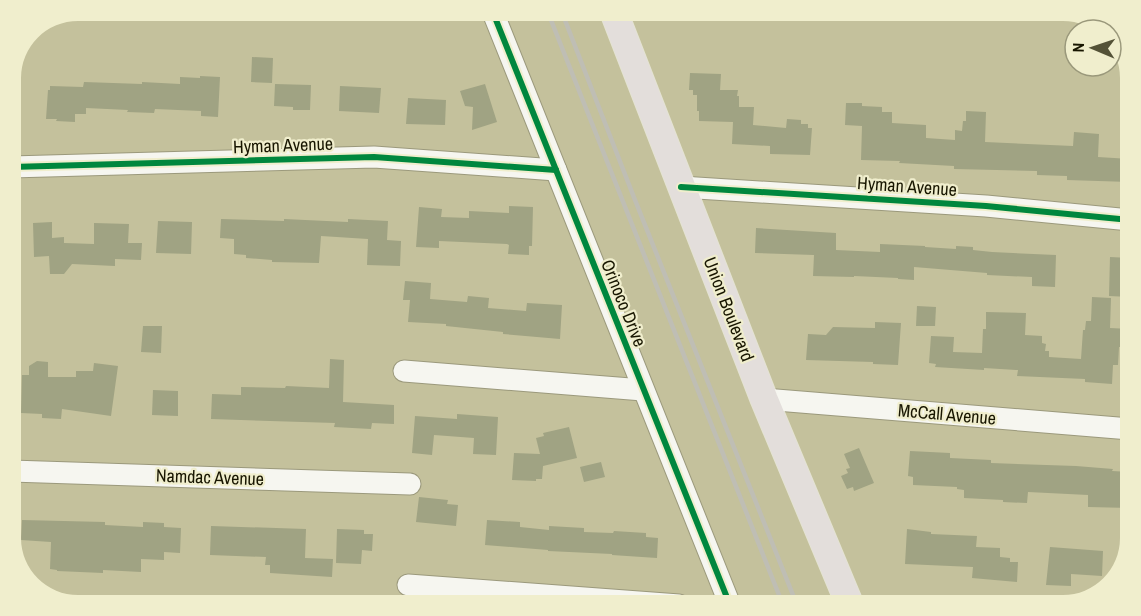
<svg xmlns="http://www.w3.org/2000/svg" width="1141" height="616" font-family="'Archivo Narrow',sans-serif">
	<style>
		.building { fill: #a0a383 }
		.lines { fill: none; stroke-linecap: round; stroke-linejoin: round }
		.minor-casing { stroke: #9b997c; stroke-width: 23 }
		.major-casing { stroke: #e4e3d2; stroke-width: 29 }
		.minor { stroke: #f6f6f0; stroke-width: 21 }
		.major { stroke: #e3dedb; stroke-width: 27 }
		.rail { stroke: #bfbeb4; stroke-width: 4.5 }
		.cycleway-casing { stroke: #f0eecd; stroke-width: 10 }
		.cycleway { stroke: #00873e; stroke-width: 6 }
		.labels { text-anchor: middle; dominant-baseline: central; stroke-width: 4.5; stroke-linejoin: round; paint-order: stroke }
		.street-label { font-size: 18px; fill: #181600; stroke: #f0eecd }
	</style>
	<rect width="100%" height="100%" fill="#c4c19c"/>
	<!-- building -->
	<g class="building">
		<path d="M252,57L273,58L272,83L251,82Z"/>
		<path d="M690,73L721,74L720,90H738L737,96H739V107H754L753,125L786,128L787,119L801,120V124H808V128H812L810,155L770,154V146L732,144L733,122L699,121V111H697V95H693V90H689Z"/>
		<path d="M200,76L220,77L218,117L201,116V111L155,109L154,113L127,112L128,110L86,108V114H75V122L56,121L57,119H46L48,90H50V86L83,87L84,82L142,84V82L180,84V77L200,78Z"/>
		<path d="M275,84L311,85L310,110H293V107L274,106Z"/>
		<path d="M485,84L497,122L472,130L473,107L465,106L460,91Z"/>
		<path d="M340,86L381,88L379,113L339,111Z"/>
		<path d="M408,98L446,100L445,125L406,124Z"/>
		<path d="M846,103H862V106L882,107V112H892V123L926,125V138L955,140V130L962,131L963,121H966V111L986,112L985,142L1073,146L1074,132L1099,134L1098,157L1130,159V182L1067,180V176L1037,175V171L954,169V166L899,163L900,161L861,160L862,126L845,125Z"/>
		<path d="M509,206L533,207L532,246H529V255L508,254L509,245L507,244L439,241V248L416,247L419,207L442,209L441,217L469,218V211L509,213Z"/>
		<path d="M221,219L284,221V219L348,222V219L388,221L387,240L401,241L400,266L367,265L368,239L321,236L319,263L272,262V260L246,258V255L234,254V239L220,238Z"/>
		<path d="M158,221L192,222L191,254L156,253Z"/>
		<path d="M52,222V238L64,237V243L94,244V223L129,224L128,243H142L141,260L115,259V266L72,264L64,274H50L49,256L34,257L33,223Z"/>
		<path d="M756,228L836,233V250L880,252V244L925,246V247L956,249V246L973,247V250L992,252L1056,255L1055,287L1032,286V277L987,275V273L914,267V280L898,279V278L854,276V277L813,276L814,255L755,253Z"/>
		<path d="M1110,257L1130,258V297L1109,296Z"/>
		<path d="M405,281L431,283L430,299L467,302L468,296L489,298L488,308L526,311L527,303L562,305L560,339L503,334V332L446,326V324L408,322L410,300H403Z"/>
		<path d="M1092,297L1111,298L1110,328L1130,329V347H1119L1118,365H1113L1112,384L1085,382V379L1017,376L1018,370H1016L984,368V370L935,367L936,364L929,363L931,336L954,337L953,352L982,353L983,329H986V312L1026,313L1025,335L1042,336V343L1046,344L1045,351H1049V357L1081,359L1083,330H1085L1086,321H1091Z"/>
		<path d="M917,306L936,307L935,326H916Z"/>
		<path d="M875,322L901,323L898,365L873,364V362L806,360L808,334L826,335L833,327L875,328Z"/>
		<path d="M143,326H162L161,353L141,352Z"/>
		<path d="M330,359L344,360L343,402L394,405V424L372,423L371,429L334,427L335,423L211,419L212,394L241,395V387L285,388L286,386L329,388Z"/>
		<path d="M37,361L48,362V377H76V371H93L94,363L118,366L111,416L62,409L61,419L42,418V414L21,413L22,375H29V366Z"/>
		<path d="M153,390L178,391V416L152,415Z"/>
		<path d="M457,414L498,417L496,455L473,454L474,438L434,435L432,455L412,453L415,416L457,419Z"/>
		<path d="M569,427L577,458L543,466L542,479H536V481L512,480L514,453L540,454L536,438L544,436L543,433Z"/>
		<path d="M859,448L874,483L854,491L853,487L847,489L841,476L848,473L846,469L850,468L844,454Z"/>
		<path d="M910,451L950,453V458L991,460V463L1076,466L1113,469L1112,471L1130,472V508L1088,507V495L1028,492L1027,503L1003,502V500L964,498V490L957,489V487L913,485V477L908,476Z"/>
		<path d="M601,462L605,477L584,482L580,467Z"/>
		<path d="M419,497L448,500L447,504L458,505L456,526L416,522Z"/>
		<path d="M22,520L105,522V525L143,527V522L164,523V527L181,528L180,553L164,552V560L141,559V572L103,570V573L57,571V570L50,569L51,542L21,540Z"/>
		<path d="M487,520L520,522V527L549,530V526L584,528V532L613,533L614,531L646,533V537L658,538L657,558L612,555V554L548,551V550L485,545Z"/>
		<path d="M211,526L306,529L305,558L333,559L332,577L270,573V565H265L266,557L210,555Z"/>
		<path d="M337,529L364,530V534H373L372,551L362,550L361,564L336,563Z"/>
		<path d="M907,529L931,532V534L977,536L976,547L1000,548V557L1010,558V562H1018L1017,582L972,578L973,567L905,564Z"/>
		<path d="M1050,547L1103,551L1102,576L1071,574V586L1046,585Z"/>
	</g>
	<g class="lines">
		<defs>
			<g id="minor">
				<path d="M492,10L730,605"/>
				<path d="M11,167L374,157L556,170"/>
				<path d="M681,187L986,206L1130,220"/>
				<path d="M404,371L643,390"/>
				<path d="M764,399L1130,429"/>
				<path d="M11,471L410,484"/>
				<path d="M408,585L679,605"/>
			</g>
			<path id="major" d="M613,10L764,399L850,605"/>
		</defs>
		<!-- minor casing -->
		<use href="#minor" class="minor-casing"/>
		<!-- major casing -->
		<use href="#major" class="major-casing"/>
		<!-- minor -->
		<use href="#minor" class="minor"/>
		<!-- major -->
		<use href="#major" class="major"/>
		<!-- rail -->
		<g class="rail">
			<path d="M547,10L783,605"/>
			<path d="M561,10L635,200L797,605"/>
		</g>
		<defs>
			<g id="cycleway">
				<path d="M492,10L730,605"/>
				<path d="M11,167L374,157L556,170"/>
				<path d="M681,187L986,206L1130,220"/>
			</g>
		</defs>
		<!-- cycleway casing -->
		<use href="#cycleway" class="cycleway-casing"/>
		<!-- cycleway -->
		<use href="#cycleway" class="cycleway"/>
	</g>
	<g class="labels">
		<!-- street labels -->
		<g class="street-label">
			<text transform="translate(283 145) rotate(-2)">Hyman Avenue</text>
			<text transform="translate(907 186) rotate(4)">Hyman Avenue</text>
			<text transform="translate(624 303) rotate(68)">Orinoco Drive</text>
			<text transform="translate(729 309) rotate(69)">Union Boulevard</text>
			<text transform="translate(947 414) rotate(5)">McCall Avenue</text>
			<text transform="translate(210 477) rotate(2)">Namdac Avenue</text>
		</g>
	</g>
	<!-- crop -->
	<path d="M0 0H1141V616H0ZM78 21H1063A57 57 0 0 1 1120 78V538A57 57 0 0 1 1063 595H78A57 57 0 0 1 21 538V78A57 57 0 0 1 78 21Z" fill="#f0eecd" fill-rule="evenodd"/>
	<!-- north arrow -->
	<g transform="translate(1093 48) rotate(272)"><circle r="28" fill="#f0eecd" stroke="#9a987b" stroke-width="1.5"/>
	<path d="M0-4.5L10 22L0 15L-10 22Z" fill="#545237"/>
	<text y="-9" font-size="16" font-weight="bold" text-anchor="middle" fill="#181600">N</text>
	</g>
</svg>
